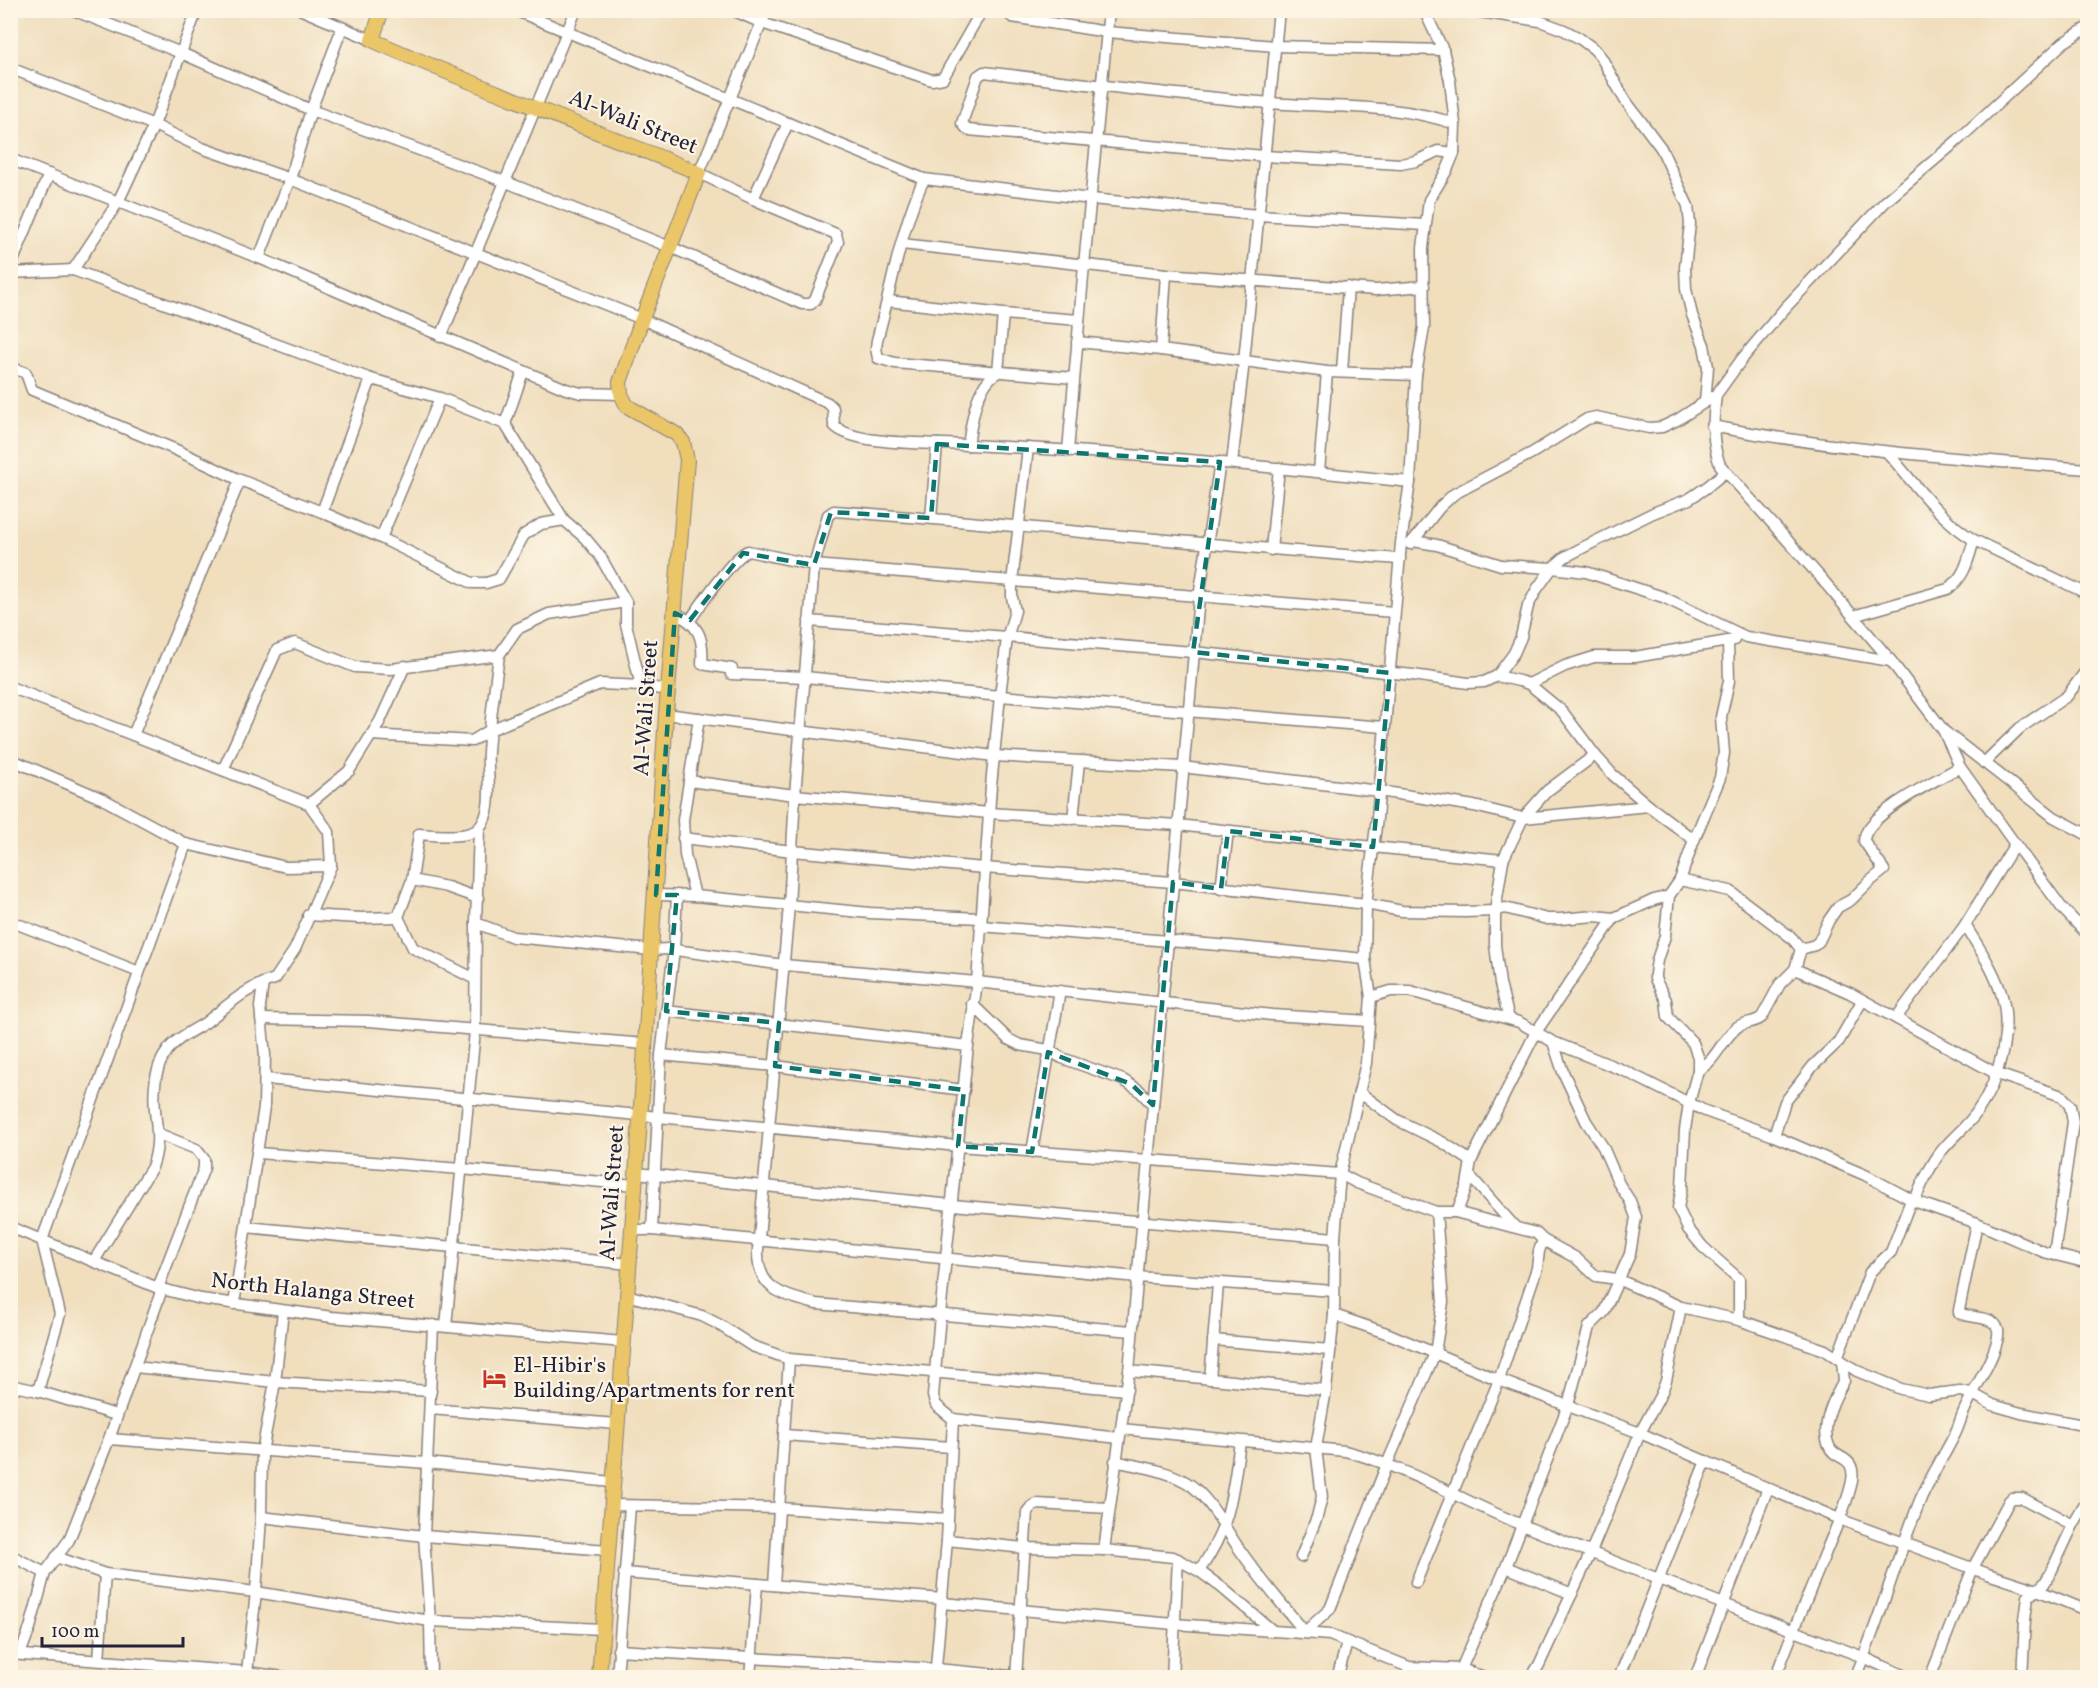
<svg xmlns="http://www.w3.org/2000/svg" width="2098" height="1688" font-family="Vollkorn,serif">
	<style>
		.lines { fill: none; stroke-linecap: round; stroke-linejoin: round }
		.minor-casing { stroke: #89807c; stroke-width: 13 }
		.major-casing { stroke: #89807c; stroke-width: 16 }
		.minor { stroke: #fff; stroke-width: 10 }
		.major { stroke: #eac669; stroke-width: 14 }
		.marked { fill: none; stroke: #0f766e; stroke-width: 4.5; stroke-dasharray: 12 8; stroke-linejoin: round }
		.labels { text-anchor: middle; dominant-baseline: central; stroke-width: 4.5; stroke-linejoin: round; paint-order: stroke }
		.street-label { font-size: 22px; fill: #22223b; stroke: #fcf5e5 }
		.poi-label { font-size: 22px; fill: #22223b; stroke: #fcf5e5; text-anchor: start }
	</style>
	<rect width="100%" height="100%" fill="#fcf5e5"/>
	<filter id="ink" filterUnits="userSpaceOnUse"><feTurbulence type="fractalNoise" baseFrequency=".0167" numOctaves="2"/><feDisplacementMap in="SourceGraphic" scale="12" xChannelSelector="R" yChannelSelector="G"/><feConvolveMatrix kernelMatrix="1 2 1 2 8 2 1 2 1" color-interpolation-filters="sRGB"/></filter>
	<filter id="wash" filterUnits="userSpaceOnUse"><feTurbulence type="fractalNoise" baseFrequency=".008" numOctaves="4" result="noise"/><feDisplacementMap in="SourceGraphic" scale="24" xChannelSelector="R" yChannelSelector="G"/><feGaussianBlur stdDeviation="1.35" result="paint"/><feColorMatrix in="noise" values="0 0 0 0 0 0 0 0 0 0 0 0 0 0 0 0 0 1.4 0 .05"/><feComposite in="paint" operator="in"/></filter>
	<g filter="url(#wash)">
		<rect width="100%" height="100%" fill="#f0debd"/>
	</g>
	<g filter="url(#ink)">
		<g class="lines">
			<defs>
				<g id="minor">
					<path d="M73,10L181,53L311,110L506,182L670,247L802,304H811L815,300L838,242L836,234L753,199L699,173L767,10"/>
					<path d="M302,10L372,40"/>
					<path d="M514,10L924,179L1091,199L1258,215L1425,225"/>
					<path d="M732,10L762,23L932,80L943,78L982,10"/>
					<path d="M1005,10L1012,17L1107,32L1275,46L1443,50"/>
					<path d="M1466,10L1540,21L1564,30L1579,38L1594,49L1601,57L1625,100L1661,148L1688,206L1690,224L1685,267L1686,289L1692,315L1704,345L1708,367L1705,402"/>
					<path d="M10,17L13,10"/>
					<path d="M10,68L154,125L202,148L290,179L642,319L828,403L833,408L834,425C850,444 919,443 944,444C1100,450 1255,465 1410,482"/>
					<path d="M1454,153L1438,151L1416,161L1401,164L1264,156L968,130L962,123L978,76L984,72C1079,83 1174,95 1270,103C1331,108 1397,103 1455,124"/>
					<path d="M10,159L259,258L566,389L581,393L621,394"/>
					<path d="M924,179C900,230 892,287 877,340L876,348L878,358L895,363L1074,378"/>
					<path d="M753,199L788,123"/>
					<path d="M902,244L1166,274L1376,290L1424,286"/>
					<path d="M259,258L290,179L311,110L342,28"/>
					<path d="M10,268L49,174"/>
					<path d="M73,270L118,202L154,125L197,10"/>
					<path d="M10,273L73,270L371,379L440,398L505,424L564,520"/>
					<path d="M888,301L1003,314L1079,320"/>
					<path d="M441,337L576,10"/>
					<path d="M1077,342L1161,350L1327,372L1416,375"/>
					<path d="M1161,350L1166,274"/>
					<path d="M10,367L26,373L32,390L174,449L240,480L322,512L381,538L472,583H486L499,579L524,535L541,524L564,520L585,538L600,556L626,602V624L641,686"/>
					<path d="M1342,372L1348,287"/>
					<path d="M1716,395C1713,420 1711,441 1720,465L1821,578L1891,661L1943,730L1960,767L2015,844L2062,908L2088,935"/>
					<path d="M505,424L523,372"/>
					<path d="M1712,426C1836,450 1962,459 2088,469"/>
					<path d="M968,445C972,421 975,386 998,372L1003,314"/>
					<path d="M1028,448L1012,582V597L1015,611L1007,638L1000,696L991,786L977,982L968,1046L940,1315L933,1396L936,1405L953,1419L1119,1438"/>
					<path d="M1068,451L1084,265L1109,10"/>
					<path d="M1887,452C1914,483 1939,519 1974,540L2088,594"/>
					<path d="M1232,463L1244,361L1279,10"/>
					<path d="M1319,472L1327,372"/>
					<path d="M322,512L371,379"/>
					<path d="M931,518L937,444"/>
					<path d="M381,538L440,398"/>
					<path d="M1413,541L1440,507L1454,494L1532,453L1587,419L1596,417L1649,428L1662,427L1677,420L1716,395L1742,359L1785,308L1885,202L1958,140L2063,43L2088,27"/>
					<path d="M1410,544L1413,541L1437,545L1501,565L1552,568L1586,572L1663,597L1746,637L1891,661"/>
					<path d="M1271,550L1279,468"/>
					<path d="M675,613C699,624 704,638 702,664L732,669L731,674L805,677L1000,696L1384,727"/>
					<path d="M1853,616L1948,589C1965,577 1968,560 1974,540"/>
					<path d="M690,620C701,605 733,556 748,551L814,565L1394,612"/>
					<path d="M809,621L1193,652L1413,675L1468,683L1484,682L1497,676L1519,681L1529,684L1562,711L1595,755L1613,775L1649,806L1694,840"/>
					<path d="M1728,642L1729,681L1721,717L1724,753L1720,778L1694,840L1680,880L1669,896L1665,936L1657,960L1655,974V979L1666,1000L1668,1017L1693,1043L1698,1057V1070L1689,1103L1685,1130L1682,1187L1678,1208L1688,1229L1703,1247L1739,1279V1320"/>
					<path d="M1497,676L1514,653L1521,637L1528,606L1537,589L1552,568L1565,557L1586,546L1653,513L1689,499L1707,487L1725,472"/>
					<path d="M1529,684L1565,666L1594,657H1635L1734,640"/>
					<path d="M10,687L309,804L329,832L331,866L295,949L275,979C248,986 227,1006 205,1023C192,1031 177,1038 168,1050C160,1060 156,1073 155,1085C151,1116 164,1133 152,1167L94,1261"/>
					<path d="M666,714L994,756L1182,767L1379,791L1474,806L1523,818L1649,806"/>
					<path d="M1945,732L2054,817L2088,835"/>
					<path d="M133,735L240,480"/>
					<path d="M371,735L472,741L490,730L600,684L641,686L668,690"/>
					<path d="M10,759L103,799L186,844L286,867L331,866"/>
					<path d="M1984,763L2020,728L2067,696L2088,668"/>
					<path d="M223,770L277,650L295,643L355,667L391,669L499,655L517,629L549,614L626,602"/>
					<path d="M689,781L795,795L989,813L1178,825L1373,847L1503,860"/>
					<path d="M309,804L349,771L380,721L405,666"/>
					<path d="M1073,819L1079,762"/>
					<path d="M479,828L476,923L513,937L651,950L668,949L784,965L977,982L1272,1015L1369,1021"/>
					<path d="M683,838L792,851L984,868L1173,882L1366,904L1402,911L1465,912L1495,911L1505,908L1547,919H1560L1595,916L1614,918L1654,900L1669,896"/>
					<path d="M412,880L447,887L478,898"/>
					<path d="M1680,880L1730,891L1792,938L1801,949"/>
					<path d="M1221,889L1228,831"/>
					<path d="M656,895L695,896L870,913L981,918"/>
					<path d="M695,896L685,855L683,820L699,718"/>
					<path d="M308,915L360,918L398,917"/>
					<path d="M10,921L139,972"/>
					<path d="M980,926L1231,946L1365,959"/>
					<path d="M1801,949L1815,945L1819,941L1829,920L1838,907L1851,900L1869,882L1884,870L1864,841C1864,815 1938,779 1960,767"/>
					<path d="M1795,969L1850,993L1997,1074L2062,1096L2070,1106L2073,1122L2054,1255"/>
					<path d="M475,979L413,948L398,917L412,880L419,834C434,835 467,839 478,829C496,811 486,773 488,752C490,719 495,687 499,655"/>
					<path d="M1371,997L1365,959L1366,904L1377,818L1401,543L1410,482L1416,375L1424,327L1423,248L1429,200L1447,170L1454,153L1455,124L1450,81L1443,50L1424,10"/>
					<path d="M972,1004L1008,1039L1020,1045L1048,1050L1062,1058L1123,1080L1139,1090L1153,1105"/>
					<path d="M666,1011L968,1046"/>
					<path d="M1896,1018L1965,925L2015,844"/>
					<path d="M261,1019L369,1021L645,1044"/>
					<path d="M1509,1019L1500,984L1495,945V911L1503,860L1523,818L1547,791L1595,755"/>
					<path d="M661,1055L775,1066L964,1090"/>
					<path d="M1698,1070C1716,1061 1721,1041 1736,1028C1744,1021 1754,1024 1762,1017L1780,984L1795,969L1801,949"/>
					<path d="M266,1079L958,1146L1340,1174L1357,1183L1436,1212H1455L1459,1207L1467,1185L1471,1161L1536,1032L1614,918"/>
					<path d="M1359,1092L1397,1120L1442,1142L1471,1161"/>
					<path d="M1774,1136L1785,1102L1813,1066L1839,1041L1862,1001"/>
					<path d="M1032,1152L1060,991"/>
					<path d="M258,1153L461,1169L635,1185"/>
					<path d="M636,1173L952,1205L1335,1238"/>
					<path d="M1470,1176L1515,1227"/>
					<path d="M1914,1201C1922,1185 1929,1167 1940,1153C1951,1138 1967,1127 1977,1112C1999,1081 2014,1027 2000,990C1992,967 1978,946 1965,925"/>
					<path d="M10,1227L158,1288L201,1299L332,1317L623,1342"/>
					<path d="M246,1227L630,1264"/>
					<path d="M631,1230H652L1137,1277L1334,1291"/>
					<path d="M652,1230L661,1055L674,950L677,895"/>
					<path d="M1543,1240L1576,1258L1596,1276L1617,1279L1681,1307L1739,1320L1825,1350L1857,1371L1901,1389L1929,1395L1960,1391L1971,1393L1993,1405L2021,1413L2088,1426"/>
					<path d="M2088,1263L2044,1252L1977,1223L1914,1201L1865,1175L1774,1136L1705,1111L1627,1072L1553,1042L1519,1022L1410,991H1391L1371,997L1366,1063L1340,1174L1335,1238L1334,1315L1389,1334L1499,1380L1640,1433L1839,1519L1988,1574L2037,1590L2088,1611"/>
					<path d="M158,1288L204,1168V1159L196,1149L159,1134"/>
					<path d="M627,1295L702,1316L718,1324L752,1346L789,1359L1127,1390"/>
					<path d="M234,1304L264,1107L265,1055L260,1007L263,983"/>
					<path d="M446,1326L475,1031L476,923"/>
					<path d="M1132,1331L816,1304C783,1295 756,1290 758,1249L789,906L795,795L814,565L828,515L834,511C1023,525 1211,546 1400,559"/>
					<path d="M1213,1340L1330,1350"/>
					<path d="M1837,1358L1870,1272L1891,1252L1911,1200"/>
					<path d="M135,1367L275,1382L431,1391"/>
					<path d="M1129,1371L1326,1390"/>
					<path d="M1210,1379L1218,1284"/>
					<path d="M10,1385L38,1391L116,1415"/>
					<path d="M38,1391L60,1314L42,1240L186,844"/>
					<path d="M430,1409L617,1424"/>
					<path d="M1121,1429L1345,1451C1407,1467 1463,1501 1522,1525C1635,1571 1749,1614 1863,1657L1909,1678"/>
					<path d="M784,1435L951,1447"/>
					<path d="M109,1439L427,1463L612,1482"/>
					<path d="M1115,1461C1139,1467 1164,1469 1186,1482C1209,1495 1226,1531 1242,1553C1262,1581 1283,1606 1305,1632"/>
					<path d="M611,1507L614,1505L780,1508L947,1519"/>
					<path d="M261,1517L424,1536L608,1550"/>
					<path d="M947,1540L1024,1548L1104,1550L1173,1557L1199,1571L1221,1587L1273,1631"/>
					<path d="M1104,1550L1129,1371L1199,597L1220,462"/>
					<path d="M10,1555L45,1573"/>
					<path d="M56,1557L105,1574L256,1592L430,1621L602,1629"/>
					<path d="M1301,1557L1317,1517L1322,1497L1316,1448L1326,1390L1334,1315"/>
					<path d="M1506,1567L1572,1594"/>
					<path d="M1199,1571C1231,1526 1232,1495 1240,1442"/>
					<path d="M624,1573L943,1599"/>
					<path d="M1416,1582L1499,1380L1537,1268L1539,1251L1543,1240L1536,1233L1455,1212"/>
					<path d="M774,1585L789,1359"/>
					<path d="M942,1603L1174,1624L1330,1635L1409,1667L1461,1669L1487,1678"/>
					<path d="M1305,1632L1330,1609L1387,1464L1435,1353L1443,1302L1436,1212"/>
					<path d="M618,1650L936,1669L1032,1678"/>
					<path d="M10,1654L247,1672L290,1678"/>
					<path d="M20,1654L30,1628L45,1573L69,1540L109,1439L162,1289"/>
					<path d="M99,1660L105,1574"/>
					<path d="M1461,1669L1506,1567L1568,1405L1589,1327L1604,1312L1630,1254L1636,1217L1630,1201L1619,1184L1603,1147L1586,1121L1563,1072L1553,1042"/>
					<path d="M247,1672L256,1592L261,1517L262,1452L275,1382L283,1311"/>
					<path d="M431,1678L430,1621L424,1536L433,1325"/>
					<path d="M617,1678L630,1506"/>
					<path d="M750,1678L757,1584"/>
					<path d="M935,1678L947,1540L953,1419"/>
					<path d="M1016,1678L1027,1512L1031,1507L1037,1504L1109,1508"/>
					<path d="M1172,1678L1178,1559"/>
					<path d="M1337,1678L1347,1643"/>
					<path d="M1531,1678L1539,1665L1591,1552L1640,1433L1661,1394L1666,1381L1681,1307"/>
					<path d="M1619,1678L1706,1461"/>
					<path d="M1695,1678L1768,1488"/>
					<path d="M1775,1678C1791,1636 1808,1595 1825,1554C1834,1531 1847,1506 1852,1481C1856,1454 1835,1461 1829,1446C1820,1426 1834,1398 1844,1381L1842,1362"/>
					<path d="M1855,1678C1880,1619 1897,1557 1921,1498C1931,1476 1944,1456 1955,1434C1959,1426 1961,1417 1965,1409C1973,1390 2001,1348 1998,1330C1995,1315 1971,1319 1959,1313V1310L1977,1223"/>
					<path d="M1930,1678L1973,1568L2009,1501L2012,1498H2022L2073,1525"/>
					<path d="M2022,1678L2025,1620L2028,1597L2044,1584L2050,1574L2073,1525L2088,1499"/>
					<path d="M2083,1678L2088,1666"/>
				</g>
				<path id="major" d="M382,10L372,40C479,88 590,128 699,173L642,319L620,382L621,394L627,406L676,434L683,442L687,460L666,714L643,1079L599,1678"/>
			</defs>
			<!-- minor casing -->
			<use href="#minor" class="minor-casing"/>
			<!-- major casing -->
			<use href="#major" class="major-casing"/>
			<!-- minor -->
			<use href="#minor" class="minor"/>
			<!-- major -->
			<use href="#major" class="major"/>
		</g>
	</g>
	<!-- marked area -->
	<path class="marked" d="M937,444L1220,462L1193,652L1390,673L1373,847L1228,831L1221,889L1173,882L1153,1105L1131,1084L1048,1052L1032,1152L958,1146L964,1090L775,1066L779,1023L666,1011L677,895H656L675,613L690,620L743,553L814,565L831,512L931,518Z"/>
	<!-- icons -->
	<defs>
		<symbol id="hotel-bare" viewBox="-9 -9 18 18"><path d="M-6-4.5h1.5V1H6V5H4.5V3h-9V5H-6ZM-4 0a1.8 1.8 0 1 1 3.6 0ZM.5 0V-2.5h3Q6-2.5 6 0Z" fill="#c8321e" stroke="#fcf5e5" stroke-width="2.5" paint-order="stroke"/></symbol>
	</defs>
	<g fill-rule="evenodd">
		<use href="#hotel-bare" x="478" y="1362" width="33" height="33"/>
	</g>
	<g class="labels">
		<!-- street labels -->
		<g class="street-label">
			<text transform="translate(633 123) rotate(22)">Al-Wali Street</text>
			<text transform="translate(647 708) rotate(-86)">Al-Wali Street</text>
			<text transform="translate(613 1193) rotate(-86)">Al-Wali Street</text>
			<text transform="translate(313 1292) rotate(6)">North Halanga Street</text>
		</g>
		<!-- poi labels -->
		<g class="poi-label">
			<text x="513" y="1366">El-Hibir's<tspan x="513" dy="25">Building/Apartments for rent</tspan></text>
		</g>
	</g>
	<!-- margin -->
	<rect width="2098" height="1688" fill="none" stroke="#fcf5e5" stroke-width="36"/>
	<!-- scale -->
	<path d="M42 1637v9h141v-9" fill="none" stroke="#22223b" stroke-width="3"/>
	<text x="51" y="1637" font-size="18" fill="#22223b" stroke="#fcf5e5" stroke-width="4.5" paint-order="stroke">100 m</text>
</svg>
